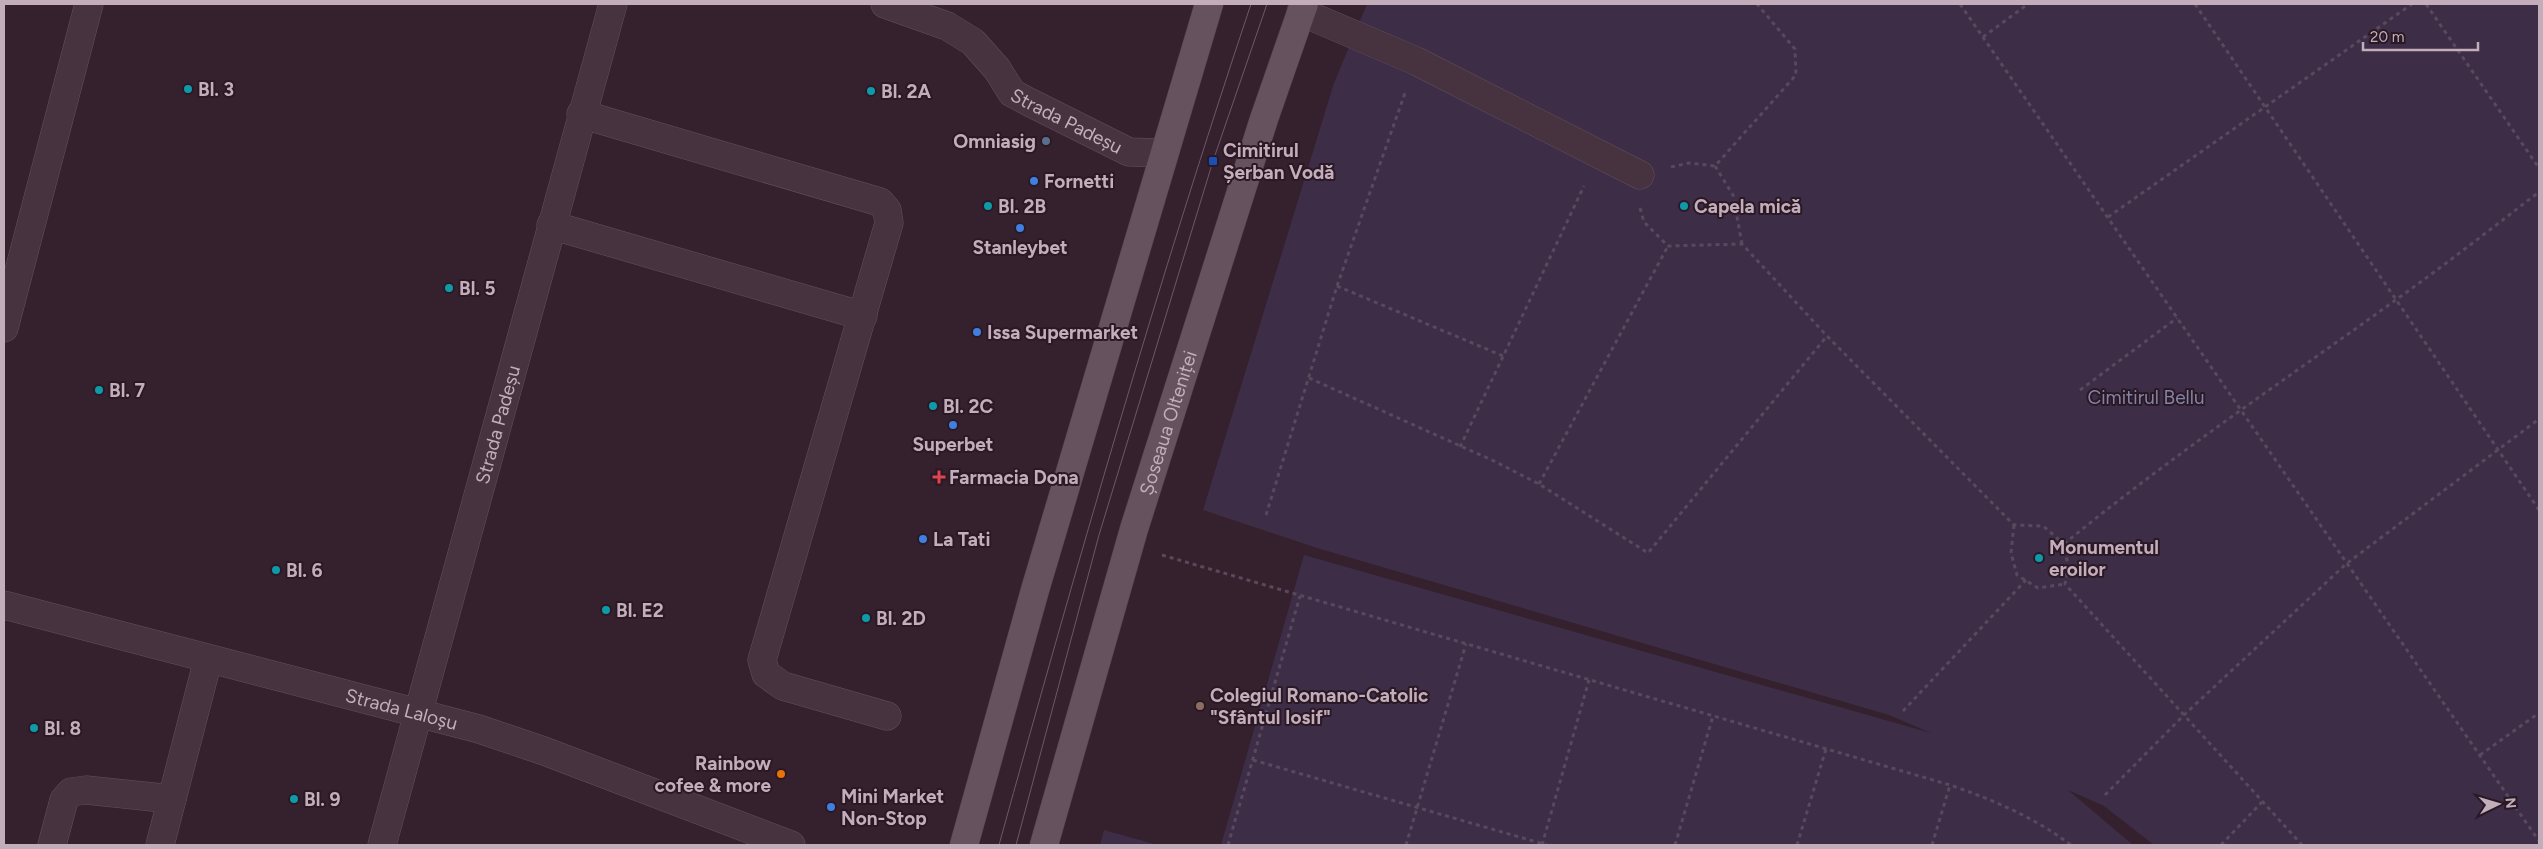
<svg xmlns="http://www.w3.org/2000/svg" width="2543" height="849" font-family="Figtree,sans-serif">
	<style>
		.green { fill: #3d2d47 }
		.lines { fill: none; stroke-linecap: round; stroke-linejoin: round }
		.minor-casing { stroke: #64505d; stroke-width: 29 }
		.major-casing { stroke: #4f3c48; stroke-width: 29 }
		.path { stroke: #5a485c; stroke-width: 3; stroke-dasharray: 4 4; stroke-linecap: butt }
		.minor { stroke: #46333f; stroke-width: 28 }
		.major { stroke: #66515f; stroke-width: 28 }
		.tram { stroke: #6f5766; stroke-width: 1 }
		.culture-dot { fill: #0f9aa8; stroke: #2a1924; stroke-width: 2 }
		.service-dot { fill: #5c6f8a; stroke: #2a1924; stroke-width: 2 }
		.transit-dot { fill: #1a4fb4; stroke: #2a1924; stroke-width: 2 }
		.shop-dot { fill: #3f7fe0; stroke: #2a1924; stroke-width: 2 }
		.health-dot { fill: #e0444e; stroke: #2a1924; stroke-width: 2 }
		.education-dot { fill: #8d6e63; stroke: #2a1924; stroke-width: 2 }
		.food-dot { fill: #e8710a; stroke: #2a1924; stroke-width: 2 }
		.labels { text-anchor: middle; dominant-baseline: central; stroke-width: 4; stroke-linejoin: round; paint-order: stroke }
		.poi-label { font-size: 19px; font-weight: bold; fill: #c3adba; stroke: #2a1924; text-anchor: start }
		.street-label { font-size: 19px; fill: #c3adba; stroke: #2a1924 }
		.park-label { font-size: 19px; fill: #8484a9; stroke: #2a1924 }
	</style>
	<rect width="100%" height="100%" fill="#35202e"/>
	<!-- green -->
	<g class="green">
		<path d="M1367,4H2539V845H2154L2104,806L2068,790L2133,845H1221L1304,555L1931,733L1889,715L1317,548L1203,510L1334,83Z"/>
		<path d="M1104,830L1158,845H1100Z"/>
	</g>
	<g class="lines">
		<defs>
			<g id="minor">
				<path id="s1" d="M885,4L947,26L973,42L997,69L1012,93L1029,102L1129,152L1163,153"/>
				<path d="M1301,12L1416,61L1640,175"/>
				<path d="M581,114L880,202L887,210L889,223L762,660L766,674L783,686L887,716"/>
				<path d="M551,225L863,316"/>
				<path d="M4,328L89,4"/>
				<path id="s2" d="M4,605L479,729L544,751L791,845"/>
				<path d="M52,845L64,800L71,792L86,790L172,799"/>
				<path d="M160,845L208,660"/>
				<path id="s3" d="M382,845L613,4"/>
			</g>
			<g id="major">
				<path d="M964,845L1035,590L1209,4"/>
				<path id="s4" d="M1044,845L1134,529L1264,119L1304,4"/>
			</g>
		</defs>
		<!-- minor casing -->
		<use href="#minor" class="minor-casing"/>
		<!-- major casing -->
		<use href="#major" class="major-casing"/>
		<!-- path -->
		<g class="path">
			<path d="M1960,4L2539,841"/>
			<path d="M2195,4L2539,510"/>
			<path d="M2426,4L2539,168"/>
			<path d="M1983,37L2028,4"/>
			<path d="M1715,166L1733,195L1742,244"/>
			<path d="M1671,167L1689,163L1715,166L1796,75L1795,49L1757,4"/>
			<path d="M1640,208L1644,222L1668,246L1742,244L1827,336L2014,525L2043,526L2064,544L2068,566L2065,584L2302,845"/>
			<path d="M2108,217L2412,4"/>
			<path d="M1337,286L1503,356"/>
			<path d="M1309,378L1494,461L1539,484L1648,553L1827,336"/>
			<path d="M2080,390L2177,318"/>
			<path d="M1460,447L1584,186"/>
			<path d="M1539,484L1668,246"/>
			<path d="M1266,515L1337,286L1405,93"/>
			<path d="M2014,525L2011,553L2017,575L2038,588L2065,584"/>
			<path d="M2064,544C2171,456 2285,380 2397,299C2445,265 2492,228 2539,192"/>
			<path d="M1162,555L1950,785C1993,800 2034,817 2071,845"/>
			<path d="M1903,711L2026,580"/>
			<path d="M2480,755L2539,713"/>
			<path d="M1253,760L1547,845"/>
			<path d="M2105,795L2184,715L2346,564L2539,419"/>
			<path d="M1228,845L1300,596"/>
			<path d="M1406,845L1466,644"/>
			<path d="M1542,845L1589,680"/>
			<path d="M1675,845L1713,716"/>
			<path d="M1797,845L1826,749"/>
			<path d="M1932,845L1950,785"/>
			<path d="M2221,845L2262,802"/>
		</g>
		<!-- minor -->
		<use href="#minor" class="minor"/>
		<!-- major -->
		<use href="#major" class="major"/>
		<!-- tram -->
		<g class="tram">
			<path d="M999,845C1077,563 1158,282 1251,4"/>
			<path d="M1016,845L1099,535L1213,161L1267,4"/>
		</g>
	</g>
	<!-- markers -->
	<g class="culture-dot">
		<circle cx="188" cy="89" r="5"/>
		<circle cx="871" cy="91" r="5"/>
		<circle cx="988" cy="206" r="5"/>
		<circle cx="1684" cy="206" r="5"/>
		<circle cx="449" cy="288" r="5"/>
		<circle cx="99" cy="390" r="5"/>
		<circle cx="933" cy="406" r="5"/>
		<circle cx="2039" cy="558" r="5"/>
		<circle cx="276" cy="570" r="5"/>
		<circle cx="606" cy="610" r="5"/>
		<circle cx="866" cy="618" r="5"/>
		<circle cx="34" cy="728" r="5"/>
		<circle cx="294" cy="799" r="5"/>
	</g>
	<circle class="service-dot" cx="1046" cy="141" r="5"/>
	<rect class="transit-dot" x="1208" y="156" width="10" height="10" rx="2.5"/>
	<g class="shop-dot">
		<circle cx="1034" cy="181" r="5"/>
		<circle cx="1020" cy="228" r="5"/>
		<circle cx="977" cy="332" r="5"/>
		<circle cx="953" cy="425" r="5"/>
		<circle cx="923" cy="539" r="5"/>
		<circle cx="831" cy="807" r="5"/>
	</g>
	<path class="health-dot" d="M936.5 469.5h5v5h5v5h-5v5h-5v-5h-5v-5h5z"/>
	<circle class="education-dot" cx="1200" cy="706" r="5"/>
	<circle class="food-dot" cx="781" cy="774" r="5"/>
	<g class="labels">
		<!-- poi labels -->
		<g class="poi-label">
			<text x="198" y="89">Bl. 3</text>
			<text x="881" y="91">Bl. 2A</text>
			<text x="1036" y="141" text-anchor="end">Omniasig</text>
			<text x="1223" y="150">Cimitirul<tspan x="1223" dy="22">Șerban Vodă</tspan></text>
			<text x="1044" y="181">Fornetti</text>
			<text x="998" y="206">Bl. 2B</text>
			<text x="1694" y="206">Capela mică</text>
			<text x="1020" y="247" text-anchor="middle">Stanleybet</text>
			<text x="459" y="288">Bl. 5</text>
			<text x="987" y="332">Issa Supermarket</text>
			<text x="109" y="390">Bl. 7</text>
			<text x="943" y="406">Bl. 2C</text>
			<text x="953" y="444" text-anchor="middle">Superbet</text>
			<text x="949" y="477">Farmacia Dona</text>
			<text x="933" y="539">La Tati</text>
			<text x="2049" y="547">Monumentul<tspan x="2049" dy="22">eroilor</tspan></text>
			<text x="286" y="570">Bl. 6</text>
			<text x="616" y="610">Bl. E2</text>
			<text x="876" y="618">Bl. 2D</text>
			<text x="1210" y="695">Colegiul Romano-Catolic<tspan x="1210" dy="22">"Sfântul Iosif"</tspan></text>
			<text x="44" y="728">Bl. 8</text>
			<text x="771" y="763" text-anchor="end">Rainbow<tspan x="771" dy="22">cofee &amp; more</tspan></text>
			<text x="841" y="796">Mini Market<tspan x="841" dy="22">Non-Stop</tspan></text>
			<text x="304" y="799">Bl. 9</text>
		</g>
		<!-- street labels -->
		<g class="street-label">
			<text stroke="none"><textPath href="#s1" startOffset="222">Strada Padeșu</textPath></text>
			<text stroke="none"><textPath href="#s4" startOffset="440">Șoseaua Olteniței</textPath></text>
			<text stroke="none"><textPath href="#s3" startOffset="436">Strada Padeșu</textPath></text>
			<text stroke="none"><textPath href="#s2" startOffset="411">Strada Laloșu</textPath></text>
		</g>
		<!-- park labels -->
		<g class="park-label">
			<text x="2146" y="397">Cimitirul Bellu</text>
		</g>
	</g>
	<!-- border -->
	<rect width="2543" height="849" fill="none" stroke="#c3adba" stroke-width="10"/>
	<!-- north arrow -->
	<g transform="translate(2498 804) rotate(85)" stroke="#2a1924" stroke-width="4" paint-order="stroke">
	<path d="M0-4L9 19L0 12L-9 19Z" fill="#c3adba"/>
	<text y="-8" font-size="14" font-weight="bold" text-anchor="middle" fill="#c3adba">N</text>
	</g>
	<!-- scale -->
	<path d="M2363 42v8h115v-8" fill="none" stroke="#c3adba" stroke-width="2.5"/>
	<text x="2370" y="42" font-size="15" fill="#c3adba" stroke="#2a1924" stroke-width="4" paint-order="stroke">20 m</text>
</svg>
